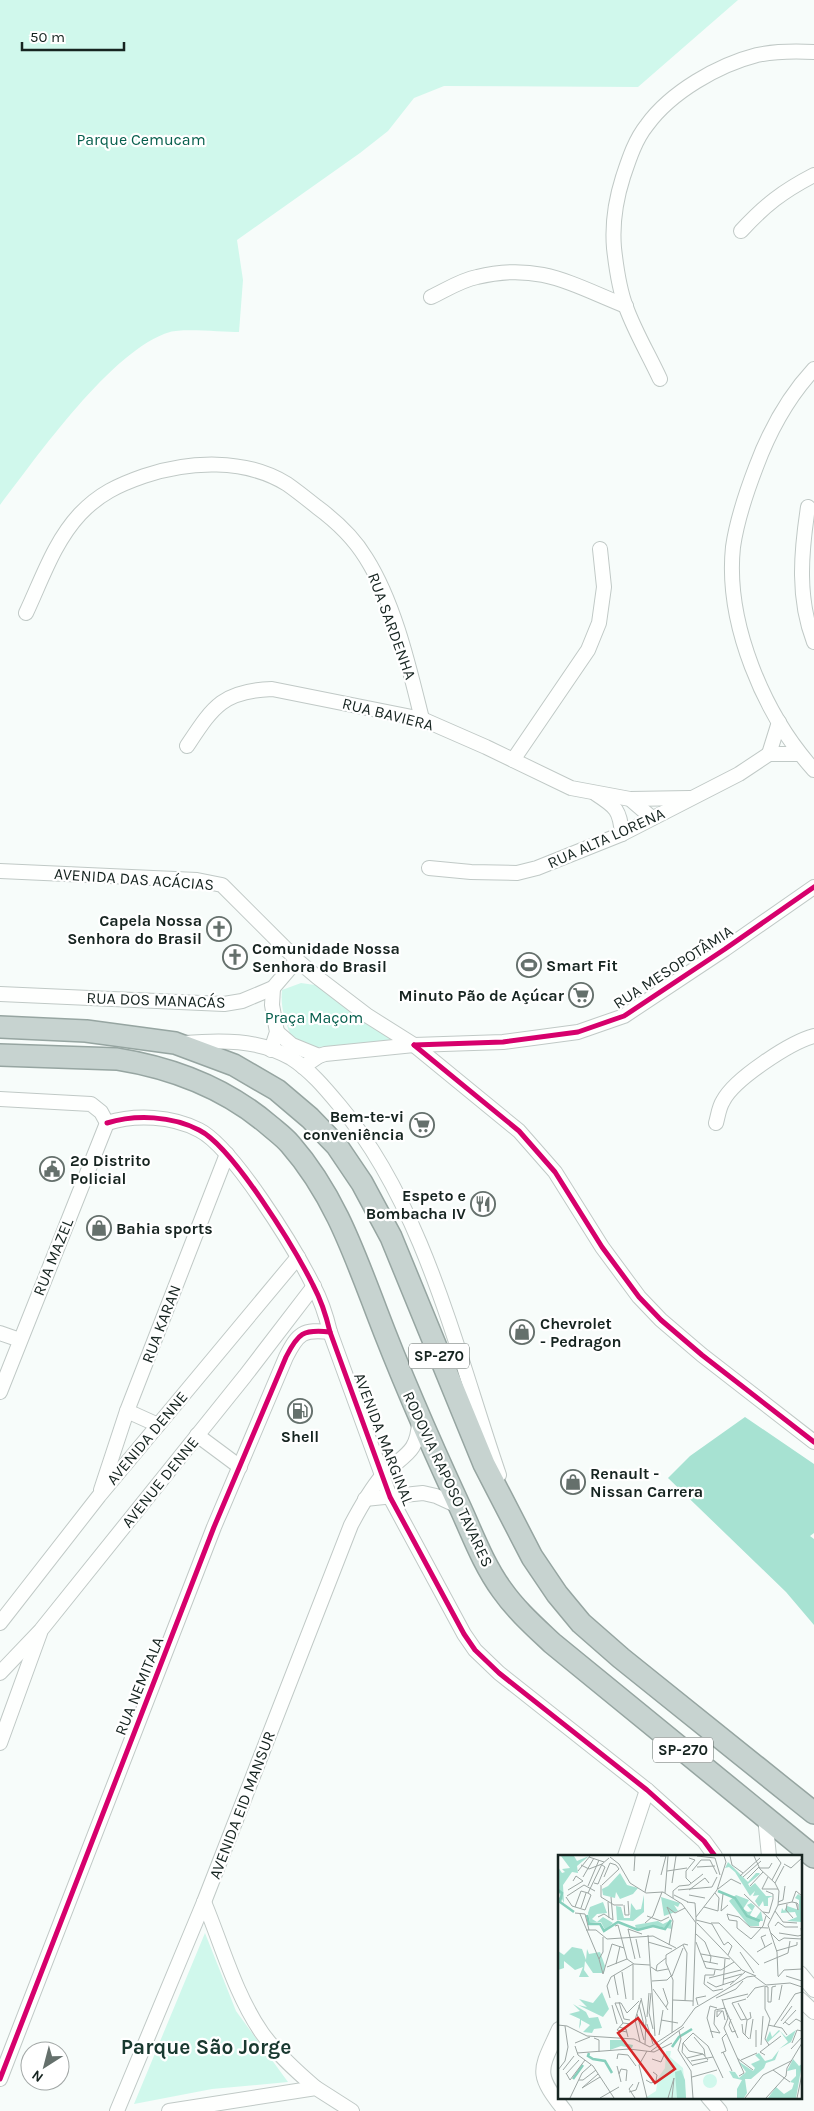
<svg xmlns="http://www.w3.org/2000/svg" width="814" height="2111" font-family="Karla,sans-serif">
	<style>
		.green { fill: #d0f8ec }
		.forest { fill: #a7e2d2 }
		.lines { fill: none; stroke-linecap: round; stroke-linejoin: round }
		.minor-casing { stroke: #c0c9c6; stroke-width: 16 }
		.highway-casing { stroke: #96a5a1; stroke-width: 24 }
		.minor { stroke: #fefffe; stroke-width: 14 }
		.highway { stroke: #c7d3d0; stroke-width: 21 }
		.cycleway-casing { stroke: #fff; stroke-width: 8 }
		.cycleway { stroke: #d6006c; stroke-width: 5 }
		.labels { text-anchor: middle; dominant-baseline: central; stroke-width: 4.5; stroke-linejoin: round; paint-order: stroke }
		.shield { fill: #fff; stroke: #5c6663; stroke-width: 1 }
		.shield-label { font-size: 15px; font-weight: bold; fill: #162420 }
		.park-label { font-size: 16px; fill: #065f4d; stroke: #fff }
		.street-label { font-size: 16px; fill: #162420; stroke: #fff }
		.poi-label { font-size: 16px; font-weight: bold; fill: #162420; stroke: #fff; text-anchor: start }
		.district-label { font-size: 21px; font-weight: bold; fill: #193930; stroke: #fff }
		.inset-river { fill: none; stroke: #86cfbc; stroke-width: 2.5 }
		.inset-road { fill: none; stroke: #9da6a3; stroke-width: 1 }
		.view { fill: #d62828; fill-opacity: 0.15; stroke: #d62828; stroke-width: 2.5 }
		.inset-edge { fill: none; stroke: #162420; stroke-width: 2.5 }
	</style>
	<rect width="100%" height="100%" fill="#f7fcfa"/>
	<!-- green -->
	<g class="green">
		<path d="M0,0H738L638,87L444,86L414,98L388,131L360,153L237,240L243,280L239,332C224,332 182,328 170,332C112,349 37,457 0,505Z"/>
		<path d="M301,983L315,985L396,1036L382,1046L316,1047L293,1041C286,1024 280,1009 282,990Z"/>
		<path d="M205,1933L236,2011L288,2082L212,2089L134,2104Z"/>
	</g>
	<!-- forest -->
	<path class="forest" d="M745,1417L814,1464V1533L810,1536L814,1539V1625L786,1592L668,1478L690,1456Z"/>
	<g class="lines">
		<defs>
			<g id="minor">
				<path d="M741,231C765,205 783,191 814,175"/>
				<path d="M431,297C446,290 461,280 477,277C538,262 571,284 626,306"/>
				<path d="M814,369C788,397 769,432 756,467C746,493 737,519 733,547C725,623 764,715 814,770"/>
				<path d="M660,379C649,355 635,332 626,307C619,289 616,266 614,248C612,224 616,199 623,177C629,159 635,140 647,125C671,92 718,65 757,55C776,51 795,51 814,52"/>
				<path d="M808,507C801,553 797,598 814,642"/>
				<path d="M26,613C42,579 54,542 80,514C99,494 118,485 144,476C189,461 245,458 287,484C297,491 307,499 317,507C336,521 354,538 366,558C395,604 409,667 422,719"/>
				<path d="M187,746C213,707 222,691 272,689L422,719L486,747L571,788L630,799L652,818"/>
				<path d="M769,754L779,722"/>
				<path d="M513,760L588,650L599,623L604,587L600,549"/>
				<path d="M596,794C616,807 620,810 622,834"/>
				<path d="M630,799L690,798"/>
				<path d="M429,868L471,872L517,873L537,868L622,834L739,774L769,754H799"/>
				<path d="M0,871L197,880L222,885L297,960L317,977L368,1016L414,1045L519,1131L555,1172L602,1247L639,1297L661,1320L702,1355L814,1442"/>
				<path d="M0,994L224,1004L242,1001L273,988L297,960"/>
				<path d="M277,1032L292,1045L319,1056"/>
				<path d="M184,1043C220,1040 258,1039 291,1058C310,1070 325,1088 340,1106C424,1206 457,1353 499,1475"/>
				<path d="M271,1050L277,1032L272,1005L273,988"/>
				<path d="M303,1067L319,1056L325,1054L414,1045L503,1042L578,1032L624,1016L725,949L814,887"/>
				<path d="M0,1099L91,1104L101,1112L107,1123"/>
				<path d="M107,1123C136,1114 172,1116 199,1130C233,1147 295,1249 313,1285C321,1300 326,1315 330,1332L390,1497L464,1634L475,1650L499,1673L647,1790L704,1841L715,1856"/>
				<path d="M716,1123C718,1116 719,1107 723,1101C734,1079 791,1042 814,1036"/>
				<path d="M0,1333L20,1340"/>
				<path d="M0,1392L107,1123"/>
				<path d="M127,1411L158,1425"/>
				<path d="M197,1435L240,1467"/>
				<path d="M101,1490L127,1411L227,1154"/>
				<path d="M365,1499L423,1493L436,1496L460,1507"/>
				<path d="M0,1623L99,1496L298,1257"/>
				<path d="M0,1673L41,1630L245,1376L314,1286"/>
				<path d="M0,1743L40,1633"/>
				<path d="M765,1817L769,1856"/>
				<path d="M625,1856L647,1790"/>
				<path d="M204,1902C222,1945 235,1994 262,2033C277,2054 296,2071 316,2088"/>
				<path d="M800,1973L814,1990"/>
				<path d="M800,1999L814,2012"/>
				<path d="M559,2029C540,2071 534,2072 565,2111"/>
				<path d="M0,2079L214,1527L286,1357C298,1333 303,1329 330,1332"/>
				<path d="M708,2097L720,2111"/>
				<path d="M117,2111L204,1902L351,1525C360,1508 370,1490 382,1476C401,1455 418,1456 419,1421"/>
				<path d="M169,2111L316,2088L352,2111"/>
			</g>
			<g id="highway">
				<path d="M0,1027L86,1031L175,1043L234,1065L277,1090L310,1118L337,1146L362,1183L391,1237L484,1464L532,1557L557,1594L581,1623L621,1658L814,1813"/>
				<path d="M0,1055L117,1059C173,1068 227,1089 270,1126C277,1132 284,1137 290,1144C333,1193 353,1250 376,1310C401,1376 429,1440 459,1505C472,1533 483,1564 502,1590C516,1610 534,1626 552,1643L814,1857"/>
			</g>
		</defs>
		<!-- minor casing -->
		<use href="#minor" class="minor-casing"/>
		<!-- highway casing -->
		<use href="#highway" class="highway-casing"/>
		<!-- minor -->
		<use href="#minor" class="minor"/>
		<!-- highway -->
		<use href="#highway" class="highway"/>
		<defs>
			<g id="cycleway">
				<path d="M414,1045L519,1131L555,1172L602,1247L639,1297L661,1320L702,1355L814,1442"/>
				<path d="M414,1045L503,1042L578,1032L624,1016L725,949L814,887"/>
				<path d="M107,1123C136,1114 172,1116 199,1130C233,1147 295,1249 313,1285C321,1300 326,1315 330,1332L390,1497L464,1634L475,1650L499,1673L647,1790L704,1841L715,1856"/>
				<path d="M0,2079L214,1527L286,1357C298,1333 303,1329 330,1332"/>
			</g>
		</defs>
		<!-- cycleway casing -->
		<use href="#cycleway" class="cycleway-casing"/>
		<!-- cycleway -->
		<use href="#cycleway" class="cycleway"/>
	</g>
	<!-- icons -->
	<defs>
		<symbol id="church-ring" viewBox="-11 -11 22 22"><circle r="9.5" fill="#fff" stroke="#65706c" stroke-width="1.5"/><path d="M-1.2-6h2.4v3.5h3.3v2.4h-3.3V6h-2.4V-.1h-3.3v-2.4h3.3Z" fill="#65706c"/></symbol>
		<symbol id="stadium-ring" viewBox="-11 -11 22 22"><circle r="9.5" fill="#fff" stroke="#65706c" stroke-width="1.5"/><path d="M0-5a6.5 5 0 1 0 0 10a6.5 5 0 1 0 0-10ZM-3.5-1.8h7v3.6h-7Z" fill="#65706c"/></symbol>
		<symbol id="supermarket-ring" viewBox="-11 -11 22 22"><circle r="9.5" fill="#fff" stroke="#65706c" stroke-width="1.5"/><path d="M-6-5.5h2.5l.6 2H6L4.5 2H-2.5L-4.4-4H-6ZM-1.5 3.2a1.3 1.3 0 1 0 .1 0ZM3 3.2a1.3 1.3 0 1 0 .1 0Z" fill="#65706c"/></symbol>
		<symbol id="civic-ring" viewBox="-11 -11 22 22"><circle r="9.5" fill="#fff" stroke="#65706c" stroke-width="1.5"/><path d="M-.6-6.5H3V-4.5H.6V-3L4-1V1h2V6H-6V1h2V-1L-.6-3ZM-1.2 2.5V6h2.4V2.5Z" fill="#65706c"/></symbol>
		<symbol id="restaurant-ring" viewBox="-11 -11 22 22"><circle r="9.5" fill="#fff" stroke="#65706c" stroke-width="1.5"/><path d="M-5-6h1v4h1v-4h1v4h1v-4h1v5L-1.5 .5V6h-2V.5L-5-1ZM5-6V6H3V1.5H1.5Q1.5-4 5-6Z" fill="#65706c"/></symbol>
		<symbol id="shop-ring" viewBox="-11 -11 22 22"><circle r="9.5" fill="#fff" stroke="#65706c" stroke-width="1.5"/><path d="M-5-2.5h2.3a2.7 3.5 0 0 1 5.4 0H5L5.5 6h-11ZM-1.5-2.5h3a1.5 2.3 0 0 0-3 0Z" fill="#65706c"/></symbol>
		<symbol id="fuel-ring" viewBox="-11 -11 22 22"><circle r="9.5" fill="#fff" stroke="#65706c" stroke-width="1.5"/><path d="M-5.5-6h7V0h2V4h1.3V-2.5L3-4.5l.8-.8L6-3V5H2.5V1h-1V6h-7ZM-4.2-4.7v3.2H.2V-4.7Z" fill="#65706c"/></symbol>
	</defs>
	<g fill-rule="evenodd">
		<use href="#church-ring" x="205" y="915" width="28" height="28"/>
		<use href="#church-ring" x="221" y="943" width="28" height="28"/>
		<use href="#stadium-ring" x="515" y="951" width="28" height="28"/>
		<use href="#supermarket-ring" x="567" y="981" width="28" height="28"/>
		<use href="#supermarket-ring" x="408" y="1111" width="28" height="28"/>
		<use href="#civic-ring" x="38" y="1155" width="28" height="28"/>
		<use href="#restaurant-ring" x="469" y="1190" width="28" height="28"/>
		<use href="#shop-ring" x="85" y="1214" width="28" height="28"/>
		<use href="#shop-ring" x="508" y="1318" width="28" height="28"/>
		<use href="#fuel-ring" x="286" y="1397" width="28" height="28"/>
		<use href="#shop-ring" x="559" y="1468" width="28" height="28"/>
	</g>
	<g class="labels">
		<!-- shield labels -->
		<g class="shield">
			<rect x="409" y="1343.5" width="60" height="25" rx="4"/>
			<rect x="653" y="1737.5" width="60" height="25" rx="4"/>
		</g>
		<g class="shield-label">
			<text x="439" y="1356">SP-270</text>
			<text x="683" y="1750">SP-270</text>
		</g>
		<!-- park labels -->
		<g class="park-label">
			<text x="141" y="139">Parque Cemucam</text>
			<text x="314" y="1017">Praça Maçom</text>
		</g>
		<!-- street labels -->
		<g class="street-label">
			<text transform="translate(392 626) rotate(70)">RUA SARDENHA</text>
			<text transform="translate(388 714) rotate(14)">RUA BAVIERA</text>
			<text transform="translate(606 838) rotate(-24)">RUA ALTA LORENA</text>
			<text transform="translate(134 879) rotate(4)">AVENIDA DAS ACÁCIAS</text>
			<text transform="translate(673 967) rotate(-33)">RUA MESOPOTÂMIA</text>
			<text transform="translate(156 1000) rotate(2)">RUA DOS MANACÁS</text>
			<text transform="translate(53 1257) rotate(-68)">RUA MAZEL</text>
			<text transform="translate(161 1324) rotate(-69)">RUA KARAN</text>
			<text transform="translate(147 1438) rotate(-50)">AVENIDA DENNE</text>
			<text transform="translate(384 1439) rotate(69)">AVENIDA MARGINAL</text>
			<text transform="translate(448 1479) rotate(65)">RODOVIA RAPOSO TAVARES</text>
			<text transform="translate(160 1482) rotate(-51)">AVENUE DENNE</text>
			<text transform="translate(139 1686) rotate(-68)">RUA NEMITALA</text>
			<text transform="translate(242 1805) rotate(-69)">AVENIDA EID MANSUR</text>
		</g>
		<!-- poi labels -->
		<g class="poi-label">
			<text x="202" y="920" text-anchor="end">Capela Nossa<tspan x="202" dy="18">Senhora do Brasil</tspan></text>
			<text x="252" y="948">Comunidade Nossa<tspan x="252" dy="18">Senhora do Brasil</tspan></text>
			<text x="546" y="965">Smart Fit</text>
			<text x="564" y="995" text-anchor="end">Minuto Pão de Açúcar</text>
			<text x="404" y="1116" text-anchor="end">Bem-te-vi<tspan x="404" dy="18">conveniência</tspan></text>
			<text x="70" y="1160">2º Distrito<tspan x="70" dy="18">Policial</tspan></text>
			<text x="466" y="1195" text-anchor="end">Espeto e<tspan x="466" dy="18">Bombacha IV</tspan></text>
			<text x="116" y="1228">Bahia sports</text>
			<text x="540" y="1323">Chevrolet<tspan x="540" dy="18">- Pedragon</tspan></text>
			<text x="300" y="1436" text-anchor="middle">Shell</text>
			<text x="590" y="1473">Renault -<tspan x="590" dy="18">Nissan Carrera</tspan></text>
		</g>
		<!-- district labels -->
		<g class="district-label">
			<text x="206" y="2047">Parque São Jorge</text>
		</g>
	</g>
	<!-- overview -->
	<g transform="translate(558 1855)">
		<rect width="244" height="244" fill="#f7fcfa"/>
		<path d="M108,196H113L112,202L125,213L128,243H87L98,236L100,223L107,213ZM145 226a7 7 0 1 1 14 0a7 7 0 1 1-14 0Z" fill="#d0f8ec"/>
		<path d="M3,1H16L19,6L31,1L19,11L20,18L14,17L5,30L6,48L4,44L0,45L3,40L0,37V12L4,18L7,17L4,14L12,13ZM170,7L190,27L198,18H201L202,19L190,29L192,32L197,28L208,41H215L210,43V51H206L205,46L201,52L197,46L201,40L195,41L197,36L192,41L177,17L171,12L167,13ZM62,18L69,30L80,33L75,39L62,44L58,37L57,43L45,40L44,34L50,31ZM240,39L244,42V67L229,66L239,62L237,57L223,58L224,53L226,56L229,51L241,55V45L237,43ZM86,40V57L75,66L59,65L58,51L63,52L66,63H72L73,48L78,55L83,54ZM178,40L191,45L185,54L190,57L194,56L189,50L193,48L197,51L192,60L194,62L198,63L203,56L205,66H201V71H191L171,46ZM103,42L122,48L120,52L116,50L120,56L106,61ZM45,47L49,58L39,59L34,64L39,67L45,62L55,68L47,75L43,67L32,68L30,58L32,52ZM113,65L114,74L98,71L79,76L77,70L100,66L105,69ZM14,92L24,94L28,105L29,94L31,99L42,97L47,111L46,118H35L27,106L26,115L31,122H21L25,112L17,115L6,106V113L0,115V96L6,100ZM44,137L51,154L45,162L20,150L29,152L21,144L35,148ZM15,149L28,157L31,163L40,162L44,173L36,174L34,178L25,177L32,170L23,165V169L21,174L22,164L11,159L22,156ZM221,175L228,182L238,175L233,187L221,194L230,187L222,176L210,187L208,185L212,176L214,182ZM52,185H66L65,188L75,190L74,193L63,191L52,195ZM221,195L217,205L208,208L206,213L193,224H187L189,238L186,243H179V234L184,225L175,223L171,216L177,217L181,223L188,217L180,206L195,216L197,213L193,209L202,205L197,200L201,198L207,206L214,204ZM235,204L241,211L244,209L238,243H210L218,232L226,239L234,234L236,228L232,227L238,221V214L229,216ZM123,215L127,225L128,243H119L117,217Z" fill="#a7e2d2"/>
		<path class="inset-river" d="M0,35L4,38L2,47L16,57M160,36L177,43L189,61L202,66M29,60L31,69H42L46,76L60,67L80,75L95,71L107,74L113,65M114,192L121,182L134,174M31,198L30,201L35,204L47,206L54,218M15,224L25,210"/>
		<path class="inset-road" d="M102,1H108L103,20M139,1L157,3L162,20M172,1L174,10L185,18M196,1L202,14L217,28L221,36L220,50L210,70L219,97L220,121M31,2L46,7M52,2L61,9L72,28L88,38L105,37L124,49L138,68M131,3L137,5L128,16V23L133,28M226,9L233,13L244,3M23,10L31,14L44,9M139,12L157,11M201,13H211L214,8M20,16L32,1M76,16L77,1M109,16L129,13M134,16L143,5H152L159,19M182,21L202,3M25,22L36,3M185,22L203,6M210,22L204,34H220M189,24L201,12M214,25L223,8L218,1M36,28L40,29L47,12L44,10M114,28L118,1M217,28L226,11M43,30V42L56,50H65M44,30L61,14L58,10L52,8L46,22M30,31L41,5M192,31L205,17M160,34L173,24L183,29M10,35L25,26L18,21L15,26M120,35L154,32L159,22M131,35L147,23L151,28M23,36L30,38L44,9L51,3M87,37L92,15M107,38L110,1M165,39L163,56L170,50M186,39L212,64M116,40L130,47M131,40L147,43M9,41L26,30L37,36M8,42L14,51L27,55L33,40L30,38M115,43V36L121,31L131,30L145,19M50,47L51,63M129,47L137,48L138,62M220,47L225,45L227,31M234,47L239,48L240,49V55L238,48M229,49L228,55L235,63M66,50L67,60H71L70,46M220,50L234,47L238,36L244,41M17,52L23,36M146,52L160,56L161,43L157,38M23,53L28,38M217,56L225,67L239,68M205,57L211,58L215,44V39L208,36M17,58L27,59L31,75M22,59L41,104M169,59L171,65L179,66V73L193,84L205,71L208,61M169,59L181,62L192,72L210,73M89,61L103,66L111,62M40,62L46,59L55,65L53,42M138,65L154,69L166,90L170,87L174,91L170,100M87,68L95,61L104,37M139,68L184,115L198,121M153,68H161L201,110M57,71L60,70L69,104M217,71L220,67L227,72H240M28,75H38L49,84L95,81L118,93M213,78L221,86L226,83L244,84M221,78L240,81L244,80L243,73M138,79L147,87L153,102L152,108M90,80L97,181M45,82V97L41,104L45,119L54,89L66,93M78,84L82,103M90,87L114,94M138,87L148,113L163,115L176,107M111,90L115,66L109,52L117,58L127,53M125,90L129,98L127,146M207,92L203,82L208,80M218,96L239,90V87M182,97L196,118M199,97L214,88M143,99L172,104M69,104L76,109L92,110M77,104L70,74L84,79M145,106L160,109M206,108L230,98L232,86M58,109L62,91M75,109V145M49,112L69,104M93,112L99,116L110,114M157,115L156,120H147L146,129L155,136L165,134M98,116L99,110L108,103M64,117L68,144M56,120L60,140M114,121L125,93M228,121L244,126M220,122L226,115L244,114M151,123L183,115M166,124L184,119M94,126L109,125L114,120M149,127L158,132L176,126M165,130L167,104M172,130L187,117M207,132V154L212,164L207,184L211,190M105,133L110,148L108,152M95,134L110,155M93,138L91,158L95,174M52,143L49,131L53,122L75,109M83,143L88,165L87,189M158,143L178,134L185,126M189,143L197,133L206,131L210,132V147H213L214,132L218,131M164,144L170,163L166,173L186,218L181,221M188,144L174,148L183,165L188,164M115,145L135,146M165,145L190,139M221,145L224,130M81,146L69,158L63,148H57L65,168L73,169L77,165L83,145M61,147L66,164L72,165M180,148L189,165L193,163L192,157M54,150L59,169M81,150L87,174M140,150L138,143L148,141M135,151L138,62L159,35L168,7L166,1M164,156L159,162V156H165L167,165M79,159L86,185M89,162L91,138M173,164L171,170L174,177L178,176M77,165L82,187M103,165L120,168M223,166L234,151M227,167L231,170L238,164L244,167M65,168L59,175L69,177M89,169L95,189M184,169L185,178L191,184M225,169L238,155M0,170L9,171L29,181L76,184L92,192L124,171L137,153L189,122L196,121L208,130L232,128L244,132M210,170L224,173L229,180M216,171L237,139L244,137M61,172L68,174L70,182M198,175V192M121,176L123,184L120,195L133,216L135,243M152,176L162,178L156,169L157,155L167,153L180,183M114,178L115,125L108,108V100L126,89L130,90M101,180L105,155M187,180L189,165M136,182L146,194L147,201M36,183L41,185V197M155,183L149,163L152,151L159,153M192,184L195,164M17,188L32,182M125,188L124,197L135,211M234,188L239,175L244,176M203,190L205,161M17,191L20,200L35,211L56,243M233,194L244,182M89,196L81,210L89,243M93,196L126,172M165,197L174,216M19,198L71,194L96,197L114,188M163,198L168,196L164,183L168,179M207,200L202,197L223,181M129,203L145,199M179,203L195,215M59,204L60,199L70,200L78,211M94,204L103,207L106,200M150,205L145,199L131,196L125,188L135,178L150,191L165,223M183,205L199,198M133,206L155,202M135,210L150,206M59,211L63,227M0,215L7,206L10,192L7,171M5,215L16,201M215,215L232,227M8,218L12,225L27,205M8,219L21,205M40,219L24,233L42,222M61,219L63,214L69,215L68,226M134,222L159,215M21,225H25L38,215M88,225L93,228L98,226L99,220L95,217M75,229L71,234L77,243M71,237L78,235L81,227M12,243L24,218L33,210M42,243L61,232M110,243L116,223L114,243M187,243L205,220L233,206M208,243L228,221L229,213L244,188M239,243L244,219"/>
		<path class="view" d="M80,163L117,214L97,228L60,178Z"/>
		<rect width="244" height="244" class="inset-edge"/>
	</g>
	<!-- north arrow -->
	<g transform="translate(45 2066) rotate(216)"><circle r="24" fill="#ffffff" stroke="#a2a7a6"/>
	<path d="M0-4L9 19L0 12L-9 19Z" fill="#65706c"/>
	<text y="-8" font-size="14" font-weight="bold" text-anchor="middle" fill="#162420">N</text>
	</g>
	<!-- scale -->
	<path d="M22 42v8h102v-8" fill="none" stroke="#162420" stroke-width="2.5"/>
	<text x="30" y="42" font-size="15" fill="#162420" stroke="#ffffff" stroke-width="4" paint-order="stroke">50 m</text>
</svg>
